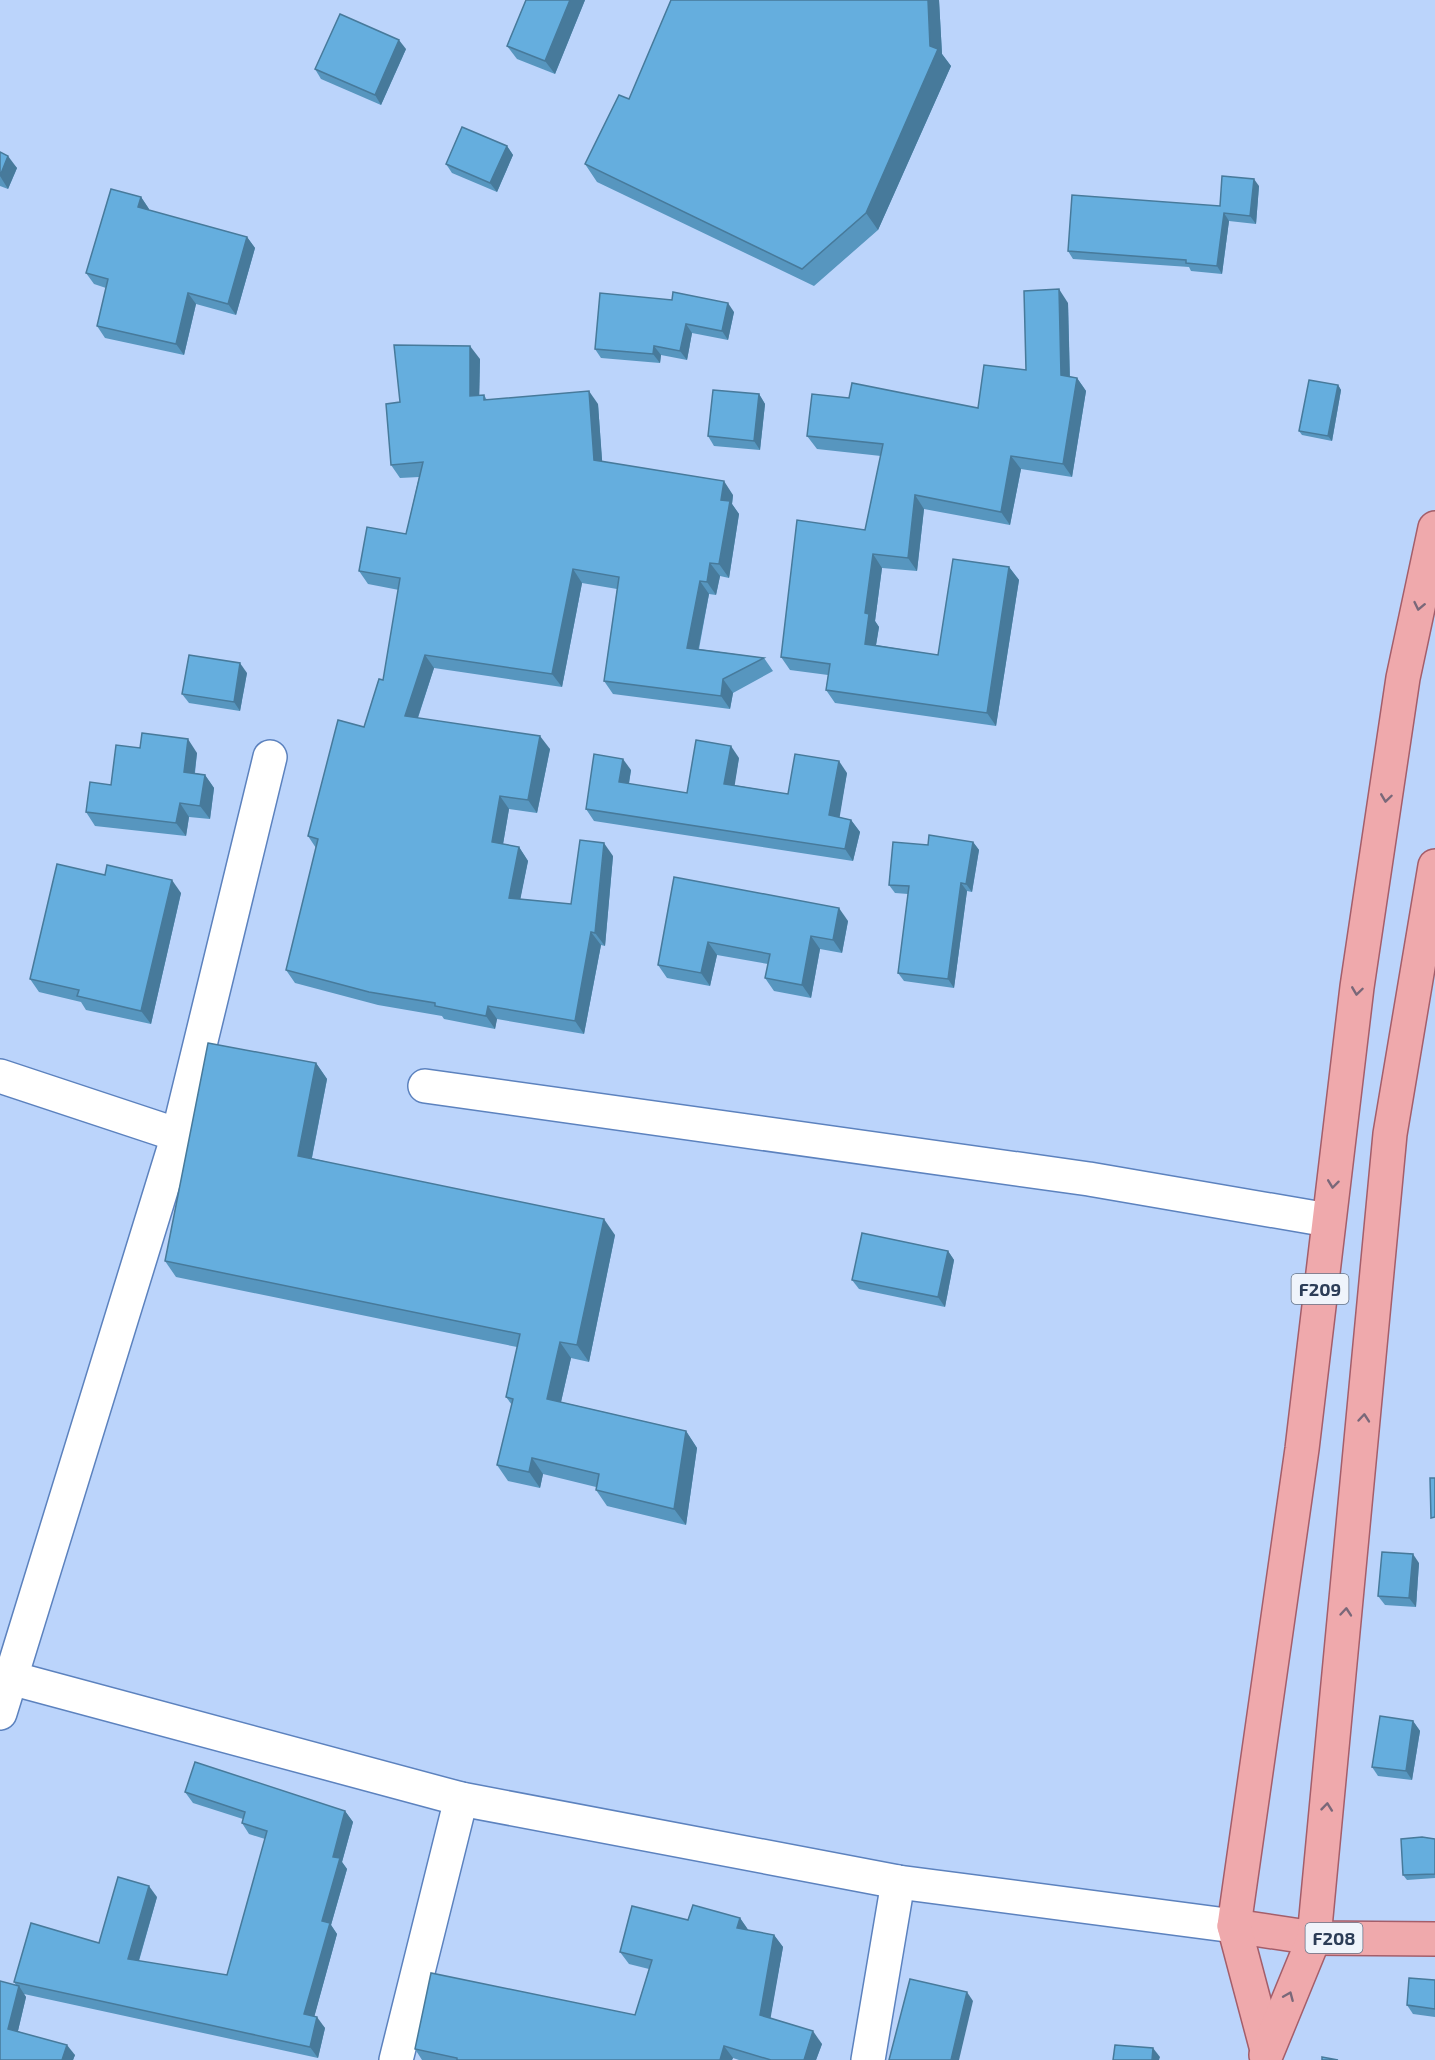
<svg xmlns="http://www.w3.org/2000/svg" width="1435" height="2060" font-family="'Exo 2',sans-serif">
	<style>
		.lines { fill: none; stroke-linecap: round; stroke-linejoin: round }
		.minor-casing { stroke: #5c82be; stroke-width: 36 }
		.primary-casing { stroke: #a45e6a; stroke-width: 36 }
		.minor { stroke: #fff; stroke-width: 33 }
		.primary { stroke: #efa9ac; stroke-width: 33 }
		.wall { fill: #5796bf }
		.shaded-wall { fill: #477a9b }
		.building { fill: #65aede; stroke: #477a9b; stroke-width: 1.5 }
		.oneway { stroke: #7a6879 }
		.labels { text-anchor: middle; dominant-baseline: central; stroke-width: 6; stroke-linejoin: round; paint-order: stroke }
		.shield { fill: #eff4fb; stroke: #667488; stroke-width: 1.5 }
		.shield-label { font-size: 18px; font-weight: bold; fill: #2c3d57 }
	</style>
	<rect width="100%" height="100%" fill="#bbd4fb"/>
	<g class="lines">
		<defs>
			<g id="minor">
				<path d="M0,1076L178,1135"/>
				<path d="M425,1086L1089,1179L1328,1220"/>
				<path d="M11,1678L461,1799L898,1882L1234,1926"/>
				<path d="M0,1713L178,1135L270,757"/>
				<path d="M396,2060L461,1799"/>
				<path d="M868,2060L898,1882"/>
			</g>
			<g id="primary">
				<path d="M1234,1926L1314,1938L1435,1939"/>
				<path d="M1267,2050L1234,1926L1302,1449L1357,987L1403,678L1435,528"/>
				<path d="M1266,2055L1314,1938L1390,1134L1435,866"/>
			</g>
		</defs>
		<!-- minor casing -->
		<use href="#minor" class="minor-casing"/>
		<!-- primary casing -->
		<use href="#primary" class="primary-casing"/>
		<!-- minor -->
		<use href="#minor" class="minor"/>
		<!-- primary -->
		<use href="#primary" class="primary"/>
	</g>
	<!-- wall -->
	<g class="wall">
		<path d="M526,0H585L555,74L517,59L507,46Z"/>
		<path d="M671,0H939L942,54L951,66L878,230L814,286L597,182L585,164L629,99Z"/>
		<path d="M406,49L381,105L321,79L315,69Z"/>
		<path d="M507,146L513,155L497,192L452,173L446,164Z"/>
		<path d="M0,152L17,168L8,189L0,186Z"/>
		<path d="M1259,186L1256,224L1229,221L1222,274L1191,271L1189,267L1073,259L1068,251L1220,206Z"/>
		<path d="M141,197L149,209L148,210L247,237L255,248L236,315L196,304L184,355L105,338L97,326L106,288L94,284L86,273Z"/>
		<path d="M600,293L734,312L728,340L692,333L687,360L661,355L660,363L601,358L595,349Z"/>
		<path d="M1068,303L1070,377L1077,378L1086,391L1072,477L1021,469L1010,525L924,509L917,571L882,568L875,621L879,627L876,645L938,655L1009,567L1019,580L996,726L835,703L826,690L828,675L790,670L781,657L865,530L881,456L817,449L807,436L849,398L978,408L1026,370Z"/>
		<path d="M480,359L479,395H484L487,400L598,404L602,461L733,495L732,504L739,514L729,578L720,576L716,595L709,594L699,649L764,658L773,671L733,693L730,709L613,694L604,681L617,589L582,583L562,687L434,668L418,718L550,749L537,813L509,809L503,844L519,847L528,861L520,899L571,904L613,856L605,946L601,945L584,1034L497,1019L495,1029L444,1019L442,1016L378,1005L295,983L286,970L316,848L308,836L364,727L383,680L399,590L368,584L359,571L406,534L419,477L400,478L391,465L400,402Z"/>
		<path d="M1338,385L1341,390L1332,441L1302,435L1299,431Z"/>
		<path d="M759,394L765,404L760,450L714,446L708,436Z"/>
		<path d="M247,673L240,711L189,703L182,694Z"/>
		<path d="M140,748L197,753L195,773L205,775L214,788L210,819L189,817L186,836L95,826L86,812L111,785Z"/>
		<path d="M739,758L734,785L788,794L847,773L839,817L851,820L860,832L853,861L594,821L586,809L631,770L629,784L687,793Z"/>
		<path d="M973,842L979,850L972,892L967,891L954,988L904,981L898,973L908,894L895,893L889,885L928,845Z"/>
		<path d="M105,875L181,893L151,1024L86,1010L81,1002L39,992L30,979Z"/>
		<path d="M674,877L848,921L842,953L820,949L811,998L774,991L765,978L768,964L717,955L710,986L667,978L658,965Z"/>
		<path d="M316,1063L327,1079L312,1158L615,1235L589,1362L571,1358L561,1402L686,1431L697,1448L686,1525L607,1506L596,1490V1487L543,1474L540,1488L508,1481L497,1465L512,1405L506,1397L517,1347L176,1277L165,1261Z"/>
		<path d="M948,1251L954,1260L945,1307L859,1289L852,1280Z"/>
		<path d="M1419,1563L1416,1607L1385,1605L1378,1596Z"/>
		<path d="M1413,1721L1420,1731L1412,1780L1378,1776L1372,1767Z"/>
		<path d="M185,1792L345,1811L353,1822L342,1862L347,1869L331,1925L337,1934L314,2017L325,2028L318,2058L24,1994L26,1997L18,2031L75,2055L73,2060H0L16,1985L14,1982L99,1943L157,1897L139,1961L227,1975L265,1839L249,1834L242,1823L243,1819L193,1803Z"/>
		<path d="M1435,1839V1878L1407,1880L1403,1875Z"/>
		<path d="M740,1918L748,1930L774,1935L783,1947L770,2018L822,2044L816,2060H739L733,2058L732,2060H422L415,2049L635,2015L649,1969L629,1964L620,1952L688,1920Z"/>
		<path d="M1435,1980V2017L1413,2014L1407,2005Z"/>
	</g>
	<!-- shaded-wall -->
	<g class="shaded-wall">
		<path d="M570,0H585L555,74L545,61Z"/>
		<path d="M928,0H939L942,54L951,66L878,230L866,213L930,46Z"/>
		<path d="M399,40L406,49L381,105L375,95Z"/>
		<path d="M507,146L513,155L497,192L490,183Z"/>
		<path d="M8,156L17,168L8,189L0,176Z"/>
		<path d="M1254,179L1259,186L1256,224L1250,216Z"/>
		<path d="M141,197L149,209L146,219L138,207Z"/>
		<path d="M1224,213L1229,221L1222,274L1217,266Z"/>
		<path d="M247,237L255,248L236,315L228,304Z"/>
		<path d="M1059,289L1068,303L1070,389L1061,375Z"/>
		<path d="M188,293L196,304L184,355L176,344Z"/>
		<path d="M728,303L734,312L728,340L722,331Z"/>
		<path d="M686,324L692,333L687,360L680,351Z"/>
		<path d="M470,346L480,359L479,409L470,396Z"/>
		<path d="M654,346L661,355L660,363L653,354Z"/>
		<path d="M1077,378L1086,391L1072,477L1063,464Z"/>
		<path d="M1338,385L1341,390L1332,441L1328,436Z"/>
		<path d="M589,391L598,404L603,473L594,460Z"/>
		<path d="M759,394L765,404L760,450L754,441Z"/>
		<path d="M1011,456L1021,469L1010,525L1001,512Z"/>
		<path d="M724,481L733,495L732,504L739,514L729,578L719,564L721,500Z"/>
		<path d="M915,495L924,509L917,571L908,558Z"/>
		<path d="M873,554L882,568L875,621L879,627L874,657L865,644V613Z"/>
		<path d="M710,563L720,576L716,595L707,582Z"/>
		<path d="M1009,567L1019,580L996,726L987,713Z"/>
		<path d="M573,569L582,583L562,687L552,674Z"/>
		<path d="M700,581L709,594L696,661L687,648Z"/>
		<path d="M425,655L434,668L414,729L405,716Z"/>
		<path d="M240,663L247,673L240,711L234,702Z"/>
		<path d="M723,679L733,693L730,709L721,696Z"/>
		<path d="M540,736L550,749L537,813L528,800Z"/>
		<path d="M188,739L197,753L193,785L184,772Z"/>
		<path d="M731,746L739,758L733,796L724,784Z"/>
		<path d="M623,759L631,770L627,794L619,782Z"/>
		<path d="M839,761L847,773L838,827L829,815Z"/>
		<path d="M205,775L214,788L210,819L200,806Z"/>
		<path d="M500,796L509,809L501,856L492,842Z"/>
		<path d="M180,803L189,817L186,836L176,823Z"/>
		<path d="M851,820L860,832L853,861L845,849Z"/>
		<path d="M973,842L979,850L972,892L966,884Z"/>
		<path d="M604,843L613,856L605,946L595,933Z"/>
		<path d="M519,847L528,861L518,911L509,898Z"/>
		<path d="M172,880L181,893L151,1024L141,1011Z"/>
		<path d="M961,883L967,891L954,988L948,979Z"/>
		<path d="M839,908L848,921L842,953L833,940Z"/>
		<path d="M591,932L601,945L584,1034L575,1021Z"/>
		<path d="M811,936L820,949L811,998L802,985Z"/>
		<path d="M708,942L717,955L710,986L701,973Z"/>
		<path d="M488,1006L497,1019L495,1029L486,1016Z"/>
		<path d="M316,1063L327,1079L309,1172L298,1156Z"/>
		<path d="M604,1219L615,1235L589,1362L577,1345Z"/>
		<path d="M948,1251L954,1260L945,1307L938,1297Z"/>
		<path d="M560,1342L571,1358L558,1415L547,1399Z"/>
		<path d="M686,1431L697,1448L686,1525L674,1509Z"/>
		<path d="M532,1458L543,1474L540,1488L529,1472Z"/>
		<path d="M1413,1554L1419,1563L1416,1607L1409,1598Z"/>
		<path d="M1413,1721L1420,1731L1412,1780L1406,1771Z"/>
		<path d="M345,1811L353,1822L342,1862L347,1869L331,1925L337,1934L312,2025L304,2014L333,1857Z"/>
		<path d="M149,1886L157,1897L136,1970L128,1959Z"/>
		<path d="M740,1918L749,1931L737,1928Z"/>
		<path d="M774,1935L783,1947L769,2027L760,2015Z"/>
		<path d="M19,1986L26,1997L16,2039L8,2029Z"/>
		<path d="M967,1992L973,2001L959,2060H951Z"/>
		<path d="M317,2017L325,2028L318,2058L310,2047Z"/>
		<path d="M813,2031L822,2044L816,2060H804Z"/>
		<path d="M67,2045L75,2055L73,2060H62Z"/>
		<path d="M724,2046L733,2058L732,2060H720Z"/>
		<path d="M1153,2048L1160,2057L1159,2060H1152Z"/>
	</g>
	<!-- building -->
	<g class="building">
		<path d="M526,0H570L545,61L507,46Z"/>
		<path d="M671,0H928L930,46L938,49L866,213L802,269L585,164L619,95L629,99Z"/>
		<path d="M340,14L399,40L375,95L315,69Z"/>
		<path d="M462,127L507,146L490,183L446,164Z"/>
		<path d="M0,152L8,156L0,176Z"/>
		<path d="M1222,176L1254,179L1250,216L1224,213L1217,266L1186,263V260L1068,251L1072,195L1220,206Z"/>
		<path d="M111,189L141,197L138,207L247,237L228,304L188,293L176,344L97,326L108,279L86,273Z"/>
		<path d="M1059,289L1061,375L1077,378L1063,464L1011,456L1001,512L915,495L908,558L873,554L865,613L869,614L865,644L938,655L953,559L1009,567L987,713L826,690L830,664L781,657L797,520L865,530L883,444L807,436L812,394L849,398L852,383L978,408L984,365L1026,370L1024,291Z"/>
		<path d="M673,292L728,303L722,331L686,324L680,351L654,346L653,354L595,349L600,293L672,300Z"/>
		<path d="M394,345L470,346V396L484,395V400L589,391L594,460L724,481L721,500L730,501L719,564L710,563L707,582L700,581L687,648L764,658L723,679L721,696L604,681L619,577L573,569L552,674L425,655L405,716L540,736L528,800L500,796L492,842L519,847L509,898L571,904L580,840L604,843L595,933L591,932L575,1021L488,1006L486,1016L435,1006V1003L369,992L286,970L318,839L308,836L338,720L364,727L379,679L383,680L400,578L359,571L367,527L406,534L423,462L391,465L386,404L400,402Z"/>
		<path d="M1309,380L1338,385L1328,436L1299,431Z"/>
		<path d="M713,390L759,394L754,441L708,436Z"/>
		<path d="M189,655L240,663L234,702L182,694Z"/>
		<path d="M142,733L188,739L184,772L205,775L200,806L180,803L176,823L86,812L90,782L111,785L116,745L140,748Z"/>
		<path d="M696,740L731,746L724,784L788,794L795,754L839,761L829,815L851,820L845,849L586,809L594,754L623,759L619,782L687,793Z"/>
		<path d="M929,835L973,842L966,884L961,883L948,979L898,973L909,886L889,885L893,842L928,845Z"/>
		<path d="M57,864L105,875L107,865L172,880L141,1011L77,996L79,990L30,979Z"/>
		<path d="M674,877L839,908L833,940L811,936L802,985L765,978L770,954L708,942L701,973L658,965Z"/>
		<path d="M208,1043L316,1063L298,1156L604,1219L577,1345L560,1342L547,1399L686,1431L674,1509L596,1490L599,1474L532,1458L529,1472L497,1465L513,1399L506,1397L520,1334L165,1261Z"/>
		<path d="M862,1233L948,1251L938,1297L852,1280Z"/>
		<path d="M1430,1478H1435V1517L1431,1518Z"/>
		<path d="M1382,1552L1413,1554L1409,1598L1378,1596Z"/>
		<path d="M1380,1716L1413,1721L1406,1771L1372,1767Z"/>
		<path d="M195,1762L345,1811L333,1857L340,1858L322,1921L330,1923L304,2014L317,2017L310,2047L14,1982L31,1923L99,1943L118,1877L149,1886L128,1959L227,1975L267,1831L242,1823L245,1812L185,1792Z"/>
		<path d="M1422,1837L1435,1839V1874L1403,1875L1401,1839Z"/>
		<path d="M693,1905L740,1918L737,1928L774,1935L760,2015L813,2031L804,2060H771L724,2046L720,2060H457V2058L415,2049L431,1973L635,2015L652,1960L620,1952L632,1906L688,1920Z"/>
		<path d="M1409,1978L1435,1980V2009L1407,2005Z"/>
		<path d="M910,1979L967,1992L951,2060H889Z"/>
		<path d="M0,1981L19,1986L8,2029L67,2045L62,2060H0Z"/>
		<path d="M1115,2045L1153,2048L1152,2060H1113Z"/>
		<path d="M1322,2057L1338,2060H1322Z"/>
	</g>
	<!-- one-way arrows -->
	<defs><path id="oneway-chevron" d="M-2-3.5L2.5 0L-2 3.5" fill="none" stroke-width="1.6" stroke-linecap="round" stroke-linejoin="round" transform="scale(1.5)"/></defs>
	<g class="oneway">
		<use href="#oneway-chevron" transform="translate(1419 606) rotate(102)"/>
		<use href="#oneway-chevron" transform="translate(1386 798) rotate(98)"/>
		<use href="#oneway-chevron" transform="translate(1357 991) rotate(98)"/>
		<use href="#oneway-chevron" transform="translate(1333 1184) rotate(97)"/>
		<use href="#oneway-chevron" transform="translate(1364 1418) rotate(-85)"/>
		<use href="#oneway-chevron" transform="translate(1346 1612) rotate(-85)"/>
		<use href="#oneway-chevron" transform="translate(1327 1807) rotate(-84)"/>
		<use href="#oneway-chevron" transform="translate(1289 1996) rotate(-67)"/>
	</g>
	<g class="labels">
		<!-- shield labels -->
		<g class="shield">
			<rect x="1291.5" y="1274" width="57" height="30" rx="4.5"/>
			<rect x="1305.5" y="1923" width="57" height="30" rx="4.5"/>
		</g>
		<g class="shield-label">
			<text x="1320" y="1289">F209</text>
			<text x="1334" y="1938">F208</text>
		</g>
	</g>
</svg>
